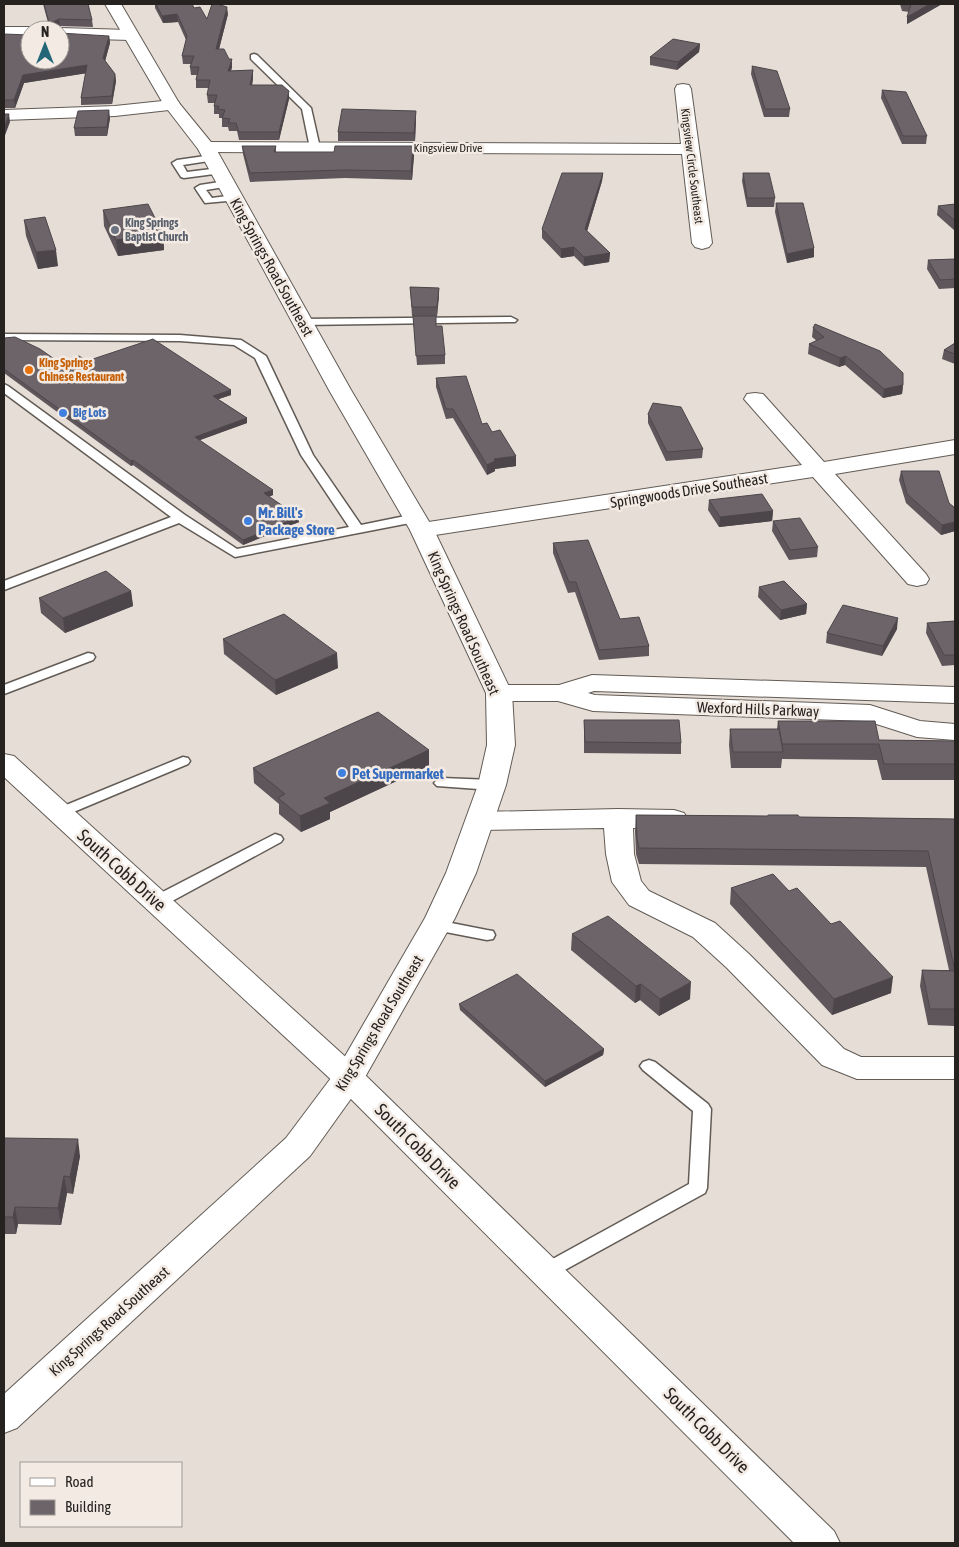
<svg xmlns="http://www.w3.org/2000/svg" width="959" height="1547" font-family="'Asap Condensed',sans-serif">
	<style>
		.lines { fill: none; stroke-linecap: round; stroke-linejoin: round }
		.lane-casing { stroke: #625b55; stroke-width: 3 }
		.street-casing { stroke: #625b55; stroke-width: 2 }
		.secondary-casing { stroke: #625b55; stroke-width: 2 }
		.primary-casing { stroke: #625b55; stroke-width: 2 }
		.lane { fill: #fff; fill-rule: evenodd }
		.street { fill: #fff; fill-rule: evenodd }
		.secondary { fill: #fff; fill-rule: evenodd }
		.primary { fill: #fff; fill-rule: evenodd }
		.wall { fill: #5e565a }
		.shaded-wall { fill: #4c464a }
		.building { fill: #6d6469; stroke: #4c464a }
		.worship-dot { fill: #6b7280; stroke: #f2eae3; stroke-width: 2 }
		.food-dot { fill: #e8710a; stroke: #f2eae3; stroke-width: 2 }
		.shop-dot { fill: #3f7fe0; stroke: #f2eae3; stroke-width: 2 }
		.labels { text-anchor: middle; dominant-baseline: central; stroke-width: 5; stroke-linejoin: round; paint-order: stroke }
		.far-street-label { font-size: 12px; fill: #25221f; stroke: #f2eae3 }
		.far-worship-label { font-size: 12px; font-weight: bold; fill: #5b616d; stroke: #f2eae3; text-anchor: start }
		.far-food-label { font-size: 12px; font-weight: bold; fill: #c56008; stroke: #f2eae3; text-anchor: start }
		.far-shop-label { font-size: 12px; font-weight: bold; fill: #366cbe; stroke: #f2eae3; text-anchor: start }
		.street-label { font-size: 15px; fill: #25221f; stroke: #f2eae3 }
		.shop-label { font-size: 15px; font-weight: bold; fill: #366cbe; stroke: #f2eae3; text-anchor: start }
		.near-street-label { font-size: 18px; fill: #25221f; stroke: #f2eae3 }
	</style>
	<rect width="100%" height="100%" fill="#e5ddd6"/>
	<g class="lines">
		<defs>
			<g id="lane">
				<path d="M254,54L257,55L311,108L320,148L318,150H312L310,148L302,109L251,59V55Z"/>
				<path d="M212,155L215,156V160L183,165L187,172L219,168L222,169V173L184,178L181,177L172,163L177,160Z"/>
				<path d="M226,181L230,182V186L206,190L212,198L234,195L238,196V200L205,203L195,188L200,185Z"/>
				<path d="M511,317L517,320L515,322L302,325L296,322L302,319Z"/>
				<path d="M4,334L180,335L241,340L266,356L313,455L361,525L415,514L421,518L415,522L235,557L179,523L4,590V581L171,517L4,393V384L8,386L185,515L237,549L349,527L301,455L255,358L234,345L180,341L4,340Z"/>
				<path d="M88,653L93,654L95,657L93,660L4,694V685Z"/>
				<path d="M183,757L188,758L190,761L188,764L64,816H54L51,813L54,810Z"/>
				<path d="M442,778L492,780L497,782L500,785L497,788L492,790L437,786L434,783L437,780Z"/>
				<path d="M275,834L281,836L283,839L281,842L163,906L157,907L151,906L149,902L151,898Z"/>
				<path d="M436,920L487,930L493,931L495,935L493,939L487,940L430,929L428,925L430,921Z"/>
				<path d="M649,1060L655,1062L708,1104L711,1109L707,1188L705,1193L552,1277L545,1279L538,1277L535,1272L538,1267L689,1184L693,1111L643,1070L640,1066L643,1062Z"/>
			</g>
			<g id="street">
				<path d="M4,27H30L37,30H30V37H4Z"/>
				<path d="M60,28L130,30L136,32L138,35L136,38L130,40L60,38V30H54Z"/>
				<path d="M683,84L689,85L691,89L712,243L709,247L702,249L695,247L692,243L682,154L206,152L200,151L197,147L200,143L206,142L681,144L675,89L677,85Z"/>
				<path d="M172,100L178,101L180,105L178,109L115,116L4,120V110L115,106Z"/>
				<path d="M755,393L763,394L824,462L955,440V454L835,474L926,574L929,579L926,584L917,586L908,584L813,477L422,537L414,535L410,530L414,525L422,523L802,465L744,399L747,394Z"/>
				<path d="M592,675L955,687V703L594,691L588,693L595,695L870,705L920,721L955,724V740L917,737L867,721L593,711L558,701H499L490,699L486,693L490,687L499,685H559Z"/>
				<path d="M618,809L674,810L684,813L688,819L684,825L674,828H633L634,854L641,881L649,891L715,923L749,954L844,1049L861,1057H955V1079H857L822,1065L727,968L693,937L629,905L612,882L606,854L604,828L480,830L470,827L466,821L470,815L480,812Z"/>
			</g>
			<path id="secondary" d="M105,4H121L179,103L215,147L351,390L434,530L512,693L515,745L506,785L476,873L455,918L360,1086L310,1156L17,1428L4,1433V1394L286,1138L337,1070L425,918L446,873L478,785L487,745L486,693L410,530L329,390L198,149L164,105Z"/>
			<path id="primary" d="M4,754L14,756L360,1070L834,1531L840,1543H794L338,1086L4,777Z"/>
		</defs>
		<!-- lane casing -->
		<use href="#lane" class="lane-casing"/>
		<!-- street casing -->
		<use href="#street" class="street-casing"/>
		<!-- secondary casing -->
		<use href="#secondary" class="secondary-casing"/>
		<!-- primary casing -->
		<use href="#primary" class="primary-casing"/>
		<!-- lane -->
		<use href="#lane" class="lane"/>
		<!-- street -->
		<use href="#street" class="street"/>
		<!-- secondary -->
		<use href="#secondary" class="secondary"/>
		<!-- primary -->
		<use href="#primary" class="primary"/>
	</g>
	<!-- wall -->
	<g class="wall">
		<path d="M43,4H88L92,20L93,27L60,26L58,27L59,30H50Z"/>
		<path d="M155,4H192L194,8L207,19L228,14L219,49L232,67L231,71L253,70V78L252,85L289,99L279,140H239L237,131H229L228,127H222V118H219V114H214V106L215,103H208L207,95L209,88H196V80L197,75H191L190,67L191,64H183L182,56L186,40L178,22L163,23L155,8Z"/>
		<path d="M900,4H942L907,24L909,12L902,11Z"/>
		<path d="M4,34L30,60L109,36L110,43L105,61L115,74L116,81L112,104L81,105V98L86,73L24,83L15,108H4Z"/>
		<path d="M700,44L699,52L677,70L650,65V57Z"/>
		<path d="M752,66L790,109L789,117H764L751,74Z"/>
		<path d="M882,90L927,136L926,144H902L881,98Z"/>
		<path d="M110,118L107,136H75L74,128Z"/>
		<path d="M416,119L415,141H338V132Z"/>
		<path d="M242,146H276V152L414,155L412,180L345,178L250,182L243,154Z"/>
		<path d="M603,173L602,181L587,231L610,253L609,262L584,266L574,256L561,258L542,238V229Z"/>
		<path d="M743,173L775,198L774,207H747L742,181Z"/>
		<path d="M776,203L814,257L787,263L775,212Z"/>
		<path d="M955,204V231L937,215L938,206Z"/>
		<path d="M103,210L163,234L164,250L118,256L104,226Z"/>
		<path d="M24,220L58,266L38,269L26,236Z"/>
		<path d="M955,259V288L939,289L927,269L928,260Z"/>
		<path d="M410,287L439,288L437,316H436V326L445,355V364L417,365L413,316H435H412Z"/>
		<path d="M813,328L903,385L902,394L883,398L845,365L839,367L808,354L809,344L817,341L812,337Z"/>
		<path d="M4,338L60,363L87,361L231,390V395L218,399L247,418V423L199,440L273,495L269,497L299,517V522L243,545L133,465L131,466L4,373Z"/>
		<path d="M955,343V364L942,359L944,350Z"/>
		<path d="M436,378L482,424L492,432L516,466L495,469V471L487,475L453,418L446,419L436,387Z"/>
		<path d="M648,414L703,449L702,458L666,461L648,423Z"/>
		<path d="M901,471L949,503L955,508V531L941,535L906,503L899,480Z"/>
		<path d="M709,500L773,511L772,521L719,527L708,510Z"/>
		<path d="M773,521L818,547L817,557L789,560L772,531Z"/>
		<path d="M553,543L620,619L649,646V656L599,660L575,592L568,593L553,553Z"/>
		<path d="M759,587L807,604L806,614L780,620L758,597Z"/>
		<path d="M131,591L133,606L65,633L41,613L39,598Z"/>
		<path d="M955,621V665L942,666L926,633L927,623Z"/>
		<path d="M897,629L882,656L826,643L827,633Z"/>
		<path d="M223,639L338,668L276,695L224,654Z"/>
		<path d="M584,720L681,743V754L584,753Z"/>
		<path d="M778,721L879,740L955,741V780H882L877,760L782,759L781,768H731L729,745L730,729H777Z"/>
		<path d="M429,750V766L330,812V819L301,832L279,814V804L254,783L253,768Z"/>
		<path d="M636,815L768,816V815L799,817L955,819V1026L928,1025L920,986L922,970H949L926,867L639,864L636,854L635,831Z"/>
		<path d="M731,888L789,891L891,993L832,1015L730,904Z"/>
		<path d="M572,934L690,999L659,1016L640,1000L635,1003L571,950Z"/>
		<path d="M459,1004L604,1049L603,1055L545,1087L460,1010Z"/>
		<path d="M4,1138L80,1156L73,1194L67,1193L61,1225L18,1224L16,1234H4Z"/>
	</g>
	<!-- shaded-wall -->
	<g class="shaded-wall">
		<path d="M930,4H942L907,24V17Z"/>
		<path d="M227,7L228,14L217,57L216,49Z"/>
		<path d="M177,14L178,22L163,23L162,16Z"/>
		<path d="M59,19L60,26L53,30L51,23Z"/>
		<path d="M109,36L110,43L104,65L103,58Z"/>
		<path d="M700,44L699,52L677,70L678,62Z"/>
		<path d="M232,59V67L229,78L228,71Z"/>
		<path d="M87,65L88,73L24,83L15,108L14,100L23,75Z"/>
		<path d="M253,70V78L251,93L250,85Z"/>
		<path d="M115,74L116,81L112,104V96Z"/>
		<path d="M289,91V99L279,140V132Z"/>
		<path d="M109,110L110,118L107,136V127Z"/>
		<path d="M416,111V119L415,141L414,133Z"/>
		<path d="M9,114L10,122L4,138V128Z"/>
		<path d="M413,146L414,155L412,180L411,171Z"/>
		<path d="M603,173L602,181L585,238V229Z"/>
		<path d="M163,234L164,250L118,256L116,240Z"/>
		<path d="M574,247V256L561,258V249Z"/>
		<path d="M814,248V257L787,263V254Z"/>
		<path d="M56,250L58,266L38,269L36,252Z"/>
		<path d="M610,253L609,262L584,266V257Z"/>
		<path d="M439,288V297L437,316V307Z"/>
		<path d="M846,356L845,365L839,367L840,358Z"/>
		<path d="M903,385L902,394L883,398L884,389Z"/>
		<path d="M231,390V395L213,401V396Z"/>
		<path d="M247,418V423L195,442V437Z"/>
		<path d="M516,456V466L495,469V471L487,475V465L494,459Z"/>
		<path d="M133,460V465L131,466V461Z"/>
		<path d="M273,490V495L264,498V493Z"/>
		<path d="M773,511L772,521L719,527L720,517Z"/>
		<path d="M299,517V522L243,545V540Z"/>
		<path d="M955,522V531L941,535L942,525Z"/>
		<path d="M131,591L133,606L65,633L63,618Z"/>
		<path d="M807,604L806,614L780,620L781,610Z"/>
		<path d="M898,618L897,629L882,656L883,646Z"/>
		<path d="M337,653L338,668L276,695L275,680Z"/>
		<path d="M429,750V766L330,812V819L301,832L300,816L324,798Z"/>
		<path d="M893,977L891,993L832,1015L834,999Z"/>
		<path d="M691,982L690,999L659,1016L660,999Z"/>
		<path d="M641,984L640,1000L635,1003L636,986Z"/>
		<path d="M604,1049L603,1055L545,1087V1081Z"/>
		<path d="M78,1139L80,1156L73,1194L70,1177Z"/>
		<path d="M64,1176L67,1193L61,1225L58,1208Z"/>
		<path d="M15,1207L18,1224L16,1234L13,1217Z"/>
	</g>
	<!-- building -->
	<g class="building">
		<path d="M44,4H88L92,20L59,19L51,23L57,25L59,30H51Z"/>
		<path d="M156,4H192L194,8L200,7L207,19L212,4H217L227,7L216,49H224L229,59H232L228,71L253,70L250,85H282L289,91L279,132H239L236,123H228L230,119L222,118L225,110L218,109L219,106H214L217,95H207L210,80H196L199,67H190L194,56H182L187,36L177,14L162,16Z"/>
		<path d="M903,4H930L907,17L911,4Z"/>
		<path d="M60,33L109,36L103,58L115,74L112,96L81,98L87,65L23,75L14,100H4V34L30,35V60H60Z"/>
		<path d="M673,39L700,44L678,62L650,57Z"/>
		<path d="M752,66L777,71L790,109H765Z"/>
		<path d="M882,90L906,92L927,136H903Z"/>
		<path d="M342,109L416,111L414,133L338,132Z"/>
		<path d="M109,110L107,127L74,128L78,111Z"/>
		<path d="M4,114H9L4,128Z"/>
		<path d="M242,146H276L274,152H334L335,146H413L411,171L344,170L250,173Z"/>
		<path d="M562,173H603L585,229L610,253L584,257L574,247L561,249L542,229Z"/>
		<path d="M743,173H769L775,198H747Z"/>
		<path d="M776,203H803L814,248L787,254Z"/>
		<path d="M148,204L163,234L116,240L103,210Z"/>
		<path d="M955,204V221L938,206Z"/>
		<path d="M45,217L56,250L36,252L24,220Z"/>
		<path d="M955,259V279L940,280L928,260Z"/>
		<path d="M410,287L439,288L437,307H412Z"/>
		<path d="M413,316H436V326H442L445,355L416,356Z"/>
		<path d="M815,324L880,351L903,373V385L884,389L846,356L840,358L809,344L824,337L813,328Z"/>
		<path d="M15,337L40,349L60,363L79,356L87,361L153,339L231,390L213,396L247,418L195,437L273,490L264,493L299,517L243,540L133,460L131,461L4,369V338Z"/>
		<path d="M955,343V354L944,350Z"/>
		<path d="M466,376L482,424L487,423L492,432L500,430L516,456L494,459L495,461L487,465L453,409H446L436,378Z"/>
		<path d="M653,403L681,407L703,449L667,452L648,414Z"/>
		<path d="M901,471H939L949,503L955,508V522L942,525L907,494Z"/>
		<path d="M762,494L773,511L720,517L709,500Z"/>
		<path d="M800,518L818,547L790,550L773,521Z"/>
		<path d="M588,540L620,619L639,617L649,646L599,650L576,582H569L553,543Z"/>
		<path d="M106,571L131,591L63,618L39,598Z"/>
		<path d="M784,581L807,604L781,610L759,587Z"/>
		<path d="M843,605L898,618L883,646L827,633Z"/>
		<path d="M284,614L337,653L275,680L223,639Z"/>
		<path d="M955,621V655H944L927,623Z"/>
		<path d="M378,712L429,750L324,798L330,803L300,816L278,798L285,794L253,768Z"/>
		<path d="M584,720H679L681,743L585,742Z"/>
		<path d="M778,721H875L879,740L955,741V764H884L879,744H782Z"/>
		<path d="M730,729H779L783,752H733Z"/>
		<path d="M636,815L768,816V815H798L799,817L955,819V1009H930L922,970L955,971L928,851L639,848L637,838Z"/>
		<path d="M773,874L789,891L797,888L831,924L840,921L893,977L834,999L731,888Z"/>
		<path d="M608,916L691,982L660,999L641,984L636,986L572,934Z"/>
		<path d="M517,974L604,1049L545,1081L459,1004Z"/>
		<path d="M4,1138L78,1139L70,1177L64,1176L58,1208L15,1207L13,1217H4Z"/>
	</g>
	<!-- markers -->
	<circle class="worship-dot" cx="115" cy="230" r="5"/>
	<circle class="food-dot" cx="29" cy="370" r="5"/>
	<g class="shop-dot">
		<circle cx="63" cy="413" r="5"/>
		<circle cx="248" cy="521" r="5"/>
		<circle cx="342" cy="773" r="5"/>
	</g>
	<g class="labels">
		<!-- far-street labels -->
		<g class="far-street-label">
			<text x="448" y="148">Kingsview Drive</text>
			<text transform="translate(692 166) rotate(83)">Kingsview Circle Southeast</text>
		</g>
		<!-- far-worship labels -->
		<g class="far-worship-label">
			<text x="125" y="223">King Springs<tspan x="125" dy="14">Baptist Church</tspan></text>
		</g>
		<!-- far-food labels -->
		<g class="far-food-label">
			<text x="39" y="363">King Springs<tspan x="39" dy="14">Chinese Restaurant</tspan></text>
		</g>
		<!-- far-shop labels -->
		<g class="far-shop-label">
			<text x="73" y="413">Big Lots</text>
		</g>
		<!-- street labels -->
		<g class="street-label">
			<text transform="translate(272 267) rotate(61)">King Springs Road Southeast</text>
			<text transform="translate(689 490) rotate(-9)">Springwoods Drive Southeast</text>
			<text transform="translate(464 623) rotate(66)">King Springs Road Southeast</text>
			<text transform="translate(758 709) rotate(2)">Wexford Hills Parkway</text>
			<text transform="translate(379 1023) rotate(-59)">King Springs Road Southeast</text>
			<text transform="translate(109 1321) rotate(-42)">King Springs Road Southeast</text>
		</g>
		<!-- shop labels -->
		<g class="shop-label">
			<text x="258" y="512">Mr. Bill's<tspan x="258" dy="17">Package Store</tspan></text>
			<text x="352" y="773">Pet Supermarket</text>
		</g>
		<!-- near-street labels -->
		<g class="near-street-label">
			<text transform="translate(122 870) rotate(42)">South Cobb Drive</text>
			<text transform="translate(418 1146) rotate(45)">South Cobb Drive</text>
			<text transform="translate(707 1430) rotate(45)">South Cobb Drive</text>
		</g>
	</g>
	<!-- border -->
	<rect width="959" height="1547" fill="none" stroke="#25221f" stroke-width="10"/>
	<!-- legend -->
	<rect x="20" y="1462" width="162" height="65" fill="#f2eae3" stroke="#a09a95"/>
	<rect x="30" y="1478" width="25" height="8" fill="#ffffff" stroke="#a09a95"/>
	<text x="65" y="1487" font-size="15" fill="#25221f">Road</text>
	<rect x="30" y="1500" width="25" height="15" fill="#6d6469" stroke="#a09a95"/>
	<text x="65" y="1512" font-size="15" fill="#25221f">Building</text>
	<!-- north arrow -->
	<g transform="translate(45 45)"><circle r="24" fill="#f2eae3" stroke="#a09a95"/>
	<path d="M0-4L9 19L0 12L-9 19Z" fill="#236678"/>
	<text y="-8" font-size="14" font-weight="bold" text-anchor="middle" fill="#25221f">N</text>
	</g>
</svg>
